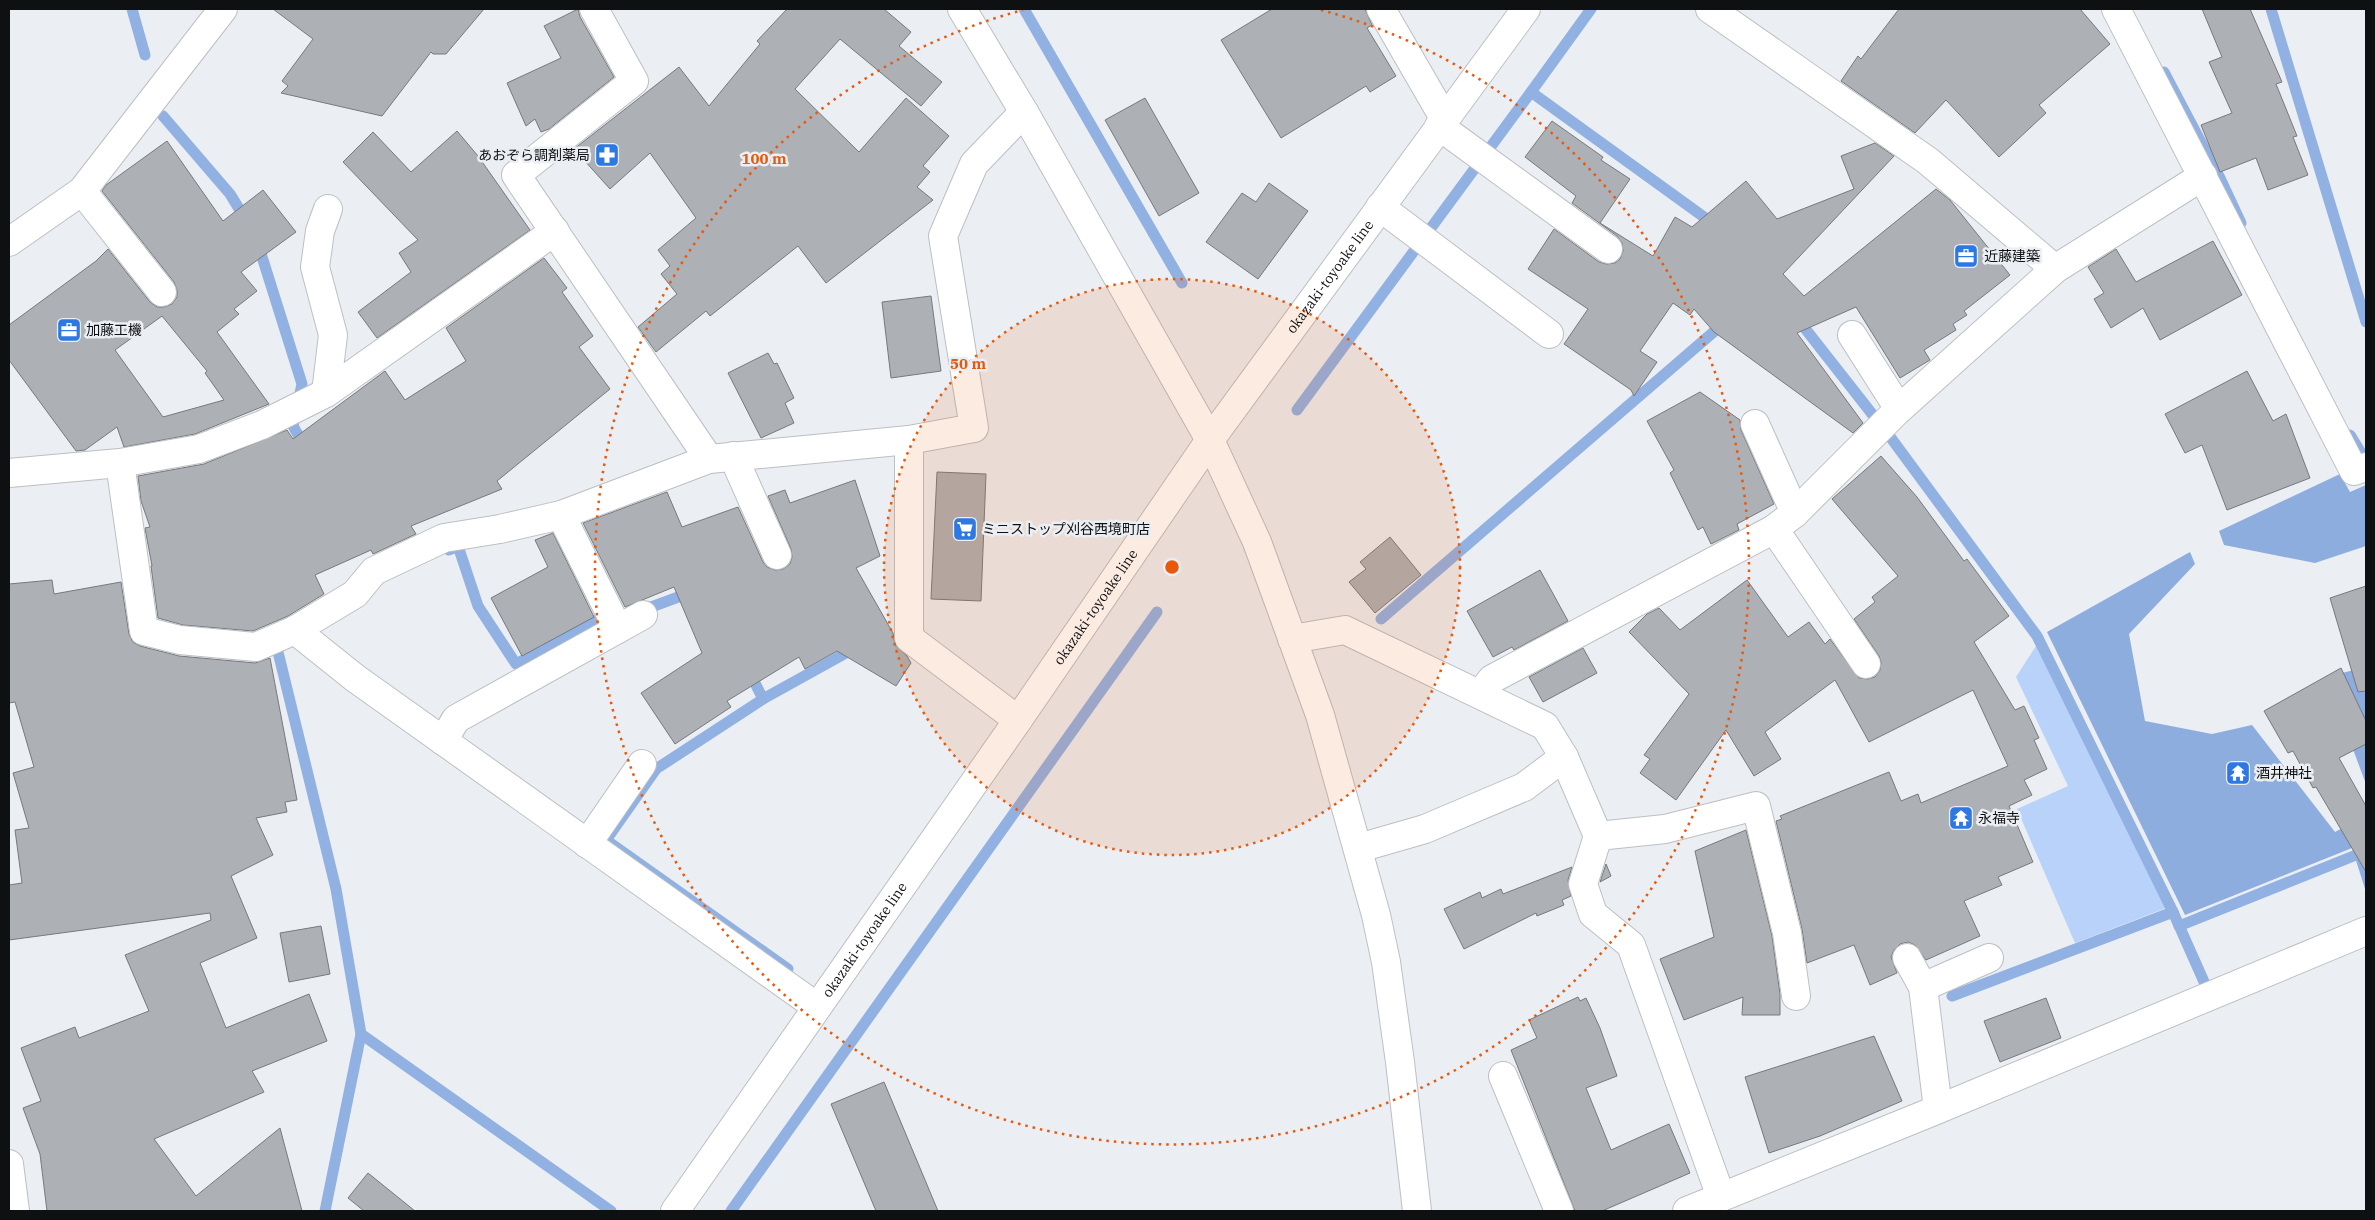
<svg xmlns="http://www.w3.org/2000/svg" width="2375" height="1220" font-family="'IBM Plex Serif','Noto Sans JP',serif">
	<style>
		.green { fill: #b8d2fa }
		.forest { fill: #8dadde }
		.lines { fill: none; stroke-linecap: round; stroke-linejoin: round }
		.stream { stroke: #91b1e3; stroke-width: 11 }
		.building { fill: #adb0b4; stroke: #77797d; fill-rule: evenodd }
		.street-casing { stroke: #bcbfc3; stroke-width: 30 }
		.secondary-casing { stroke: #bcbfc3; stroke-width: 30 }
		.street { stroke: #fff; stroke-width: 28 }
		.secondary { stroke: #fff; stroke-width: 28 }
		.ring { fill: none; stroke: #e8590c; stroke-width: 2.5; stroke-dasharray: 2.5 5 }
		.labels { text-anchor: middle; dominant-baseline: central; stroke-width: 5; stroke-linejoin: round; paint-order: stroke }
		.poi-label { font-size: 14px; fill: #0f1012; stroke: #ebeef2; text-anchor: start }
		.street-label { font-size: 14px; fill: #0f1012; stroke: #ebeef2 }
		.centre { fill: #e8590c; stroke: #ebeef2; stroke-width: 2.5 }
		.ring-label { font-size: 15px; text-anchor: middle; font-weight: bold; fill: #e8590c; stroke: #ebeef2; stroke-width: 5; stroke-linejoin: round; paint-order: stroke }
	</style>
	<rect width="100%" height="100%" fill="#ebeef2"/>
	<!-- green -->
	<path class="green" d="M2036,646L2166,908L2075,943L2017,809L2068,786L2016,677Z"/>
	<!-- forest -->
	<g class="forest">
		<path d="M2340,474L2350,492L2366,485V546L2315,563L2224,545L2219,531Z"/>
		<path d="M2190,552L2195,564L2129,634L2145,721L2212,734L2252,725L2335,832L2366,815V892L2352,848L2185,915L2047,632Z"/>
		<path d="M2366,667V784L2326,677Z"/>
	</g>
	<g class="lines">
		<!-- stream -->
		<g class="stream">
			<path d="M132,9L145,55"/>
			<path d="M1024,9L1182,283"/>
			<path d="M1591,9L1531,92L1715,225"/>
			<path d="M2271,9L2366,322"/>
			<path d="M2164,72L2220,178L2241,223"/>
			<path d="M163,116L230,194L246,220"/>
			<path d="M258,244L302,384L293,426L305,447"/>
			<path d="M1796,317L1891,438L2037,636L2173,912L2205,984"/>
			<path d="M1297,410L1531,92"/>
			<path d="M2350,435L2366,461"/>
			<path d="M449,550L458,546L478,606L516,664L598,619"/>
			<path d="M643,610L692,592"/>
			<path d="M1381,619L1724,323"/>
			<path d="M277,648L336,889L361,1034L325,1211"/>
			<path d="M749,671L763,699L855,648"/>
			<path d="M763,699L656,769L606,840L788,969"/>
			<path d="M2179,926L2366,851"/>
			<path d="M1952,996L2173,912"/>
			<path d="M361,1034L611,1211"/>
			<path d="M731,1211L1157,612"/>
		</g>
	</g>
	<!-- building -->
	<g class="building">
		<path d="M273,9H484L446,54H433L431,52L382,116L281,93L288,86L282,81L313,39Z"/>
		<path d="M578,9L580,17L614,77L549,129L541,132L535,119L526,126L507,83L561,58L544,26Z"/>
		<path d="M787,9H884L911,32L899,46L942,82L921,106L840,39L795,89L859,152L906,98L949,136L923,166L930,172L917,187L933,200L826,283L798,246L710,316L706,311L656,352L638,327L677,294L661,274L670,266L658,250L696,218L650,153L610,189L574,149L679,67L709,106L760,44L757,41Z"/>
		<path d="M1272,9H1365L1372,25L1367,28L1396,76L1370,92L1366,86L1281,138L1221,40Z"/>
		<path d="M1899,9H2080L2110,44L2039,105L2046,113L1999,157L1946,100L1915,133L1841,81L1858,56L1861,59Z"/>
		<path d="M2202,9H2250L2282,82L2276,84L2297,136L2293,137L2308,175L2268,190L2256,158L2220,172L2201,125L2232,113L2209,62L2222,57Z"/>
		<path d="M1145,98L1199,193L1159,216L1105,120Z"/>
		<path d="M1552,121L1603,157L1601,160L1630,179L1600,223L1653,256L1675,217L1692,227L1746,181L1777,219L1854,189L1841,156L1875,143L1894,156L1783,274L1804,296L1936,189L1950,200L2010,275L1964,311L1967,315L1953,324L1956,330L1924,350L1930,360L1900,378L1856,307L1797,333L1863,423L1853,433L1714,332L1694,309L1690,315L1673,303L1640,351L1657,362L1634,396L1631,390L1564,344L1588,309L1528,269L1554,229L1599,262L1606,264L1615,263L1620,259L1623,251L1622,243L1617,236L1572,203L1576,196L1525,157Z"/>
		<path d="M457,131L478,156L530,230L377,338L358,312L411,272L399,253L418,240L343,162L373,132L411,172Z"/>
		<path d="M167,141L223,221L263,190L296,232L241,272L257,291L234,309L239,314L217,332L269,404L195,434L124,447L117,427L85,450L76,451L9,360V325L96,261L108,249L150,302L157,307H164L172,304L177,297V290L174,282L102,191L106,185ZM162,316L207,371L205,373L224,400L163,417L115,350Z"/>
		<path d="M1269,183L1308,211L1258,279L1206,242L1242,193L1256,202Z"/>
		<path d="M2213,241L2242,295L2160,340L2143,308L2111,328L2094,299L2104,293L2088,267L2116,249L2136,282Z"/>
		<path d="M544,258L567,288L562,292L593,336L579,347L610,389L497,481L502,489L411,526L416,534L373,554L371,550L315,575L324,594L288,616L253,631L183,625L158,618L151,566H152L145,528L150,527L141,501L138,476L204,464L287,430L293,439L385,371L405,400L466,361L446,328Z"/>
		<path d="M931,296L941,371L891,378L882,302Z"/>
		<path d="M768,353L774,364L777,363L794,398L785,403L794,423L761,438L728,373Z"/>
		<path d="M2247,371L2273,421L2286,414L2310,478L2227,510L2202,445L2185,453L2165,414Z"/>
		<path d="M1700,392L1740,420L1741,430L1774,504L1737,524L1739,530L1711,544L1703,527L1698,530L1670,473L1674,470L1647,421Z"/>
		<path d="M1881,456L1917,497L1964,561L1967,559L2009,616L1974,642L2015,710L2024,706L2039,738L2034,740L2047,769L2024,780L2032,795L2009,806L2033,862L1998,877L2002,885L1964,901L1980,936L1926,960L1915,945L1908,942L1900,944L1894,950L1891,957L1897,973L1870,985L1854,945L1807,963L1802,929L1776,821L1782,819L1780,816L1889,772L1901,801L1918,794L1921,803L2008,766L1973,690L1869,742L1835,680L1765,732L1781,759L1754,776L1726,730L1676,800L1640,773L1650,759L1644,755L1689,694L1629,632L1647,614L1659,608L1680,630L1747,580L1788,637L1809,622L1825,644L1830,639L1859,678L1868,679L1875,677L1880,670L1881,662L1879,656L1854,619L1875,602L1872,597L1898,576L1832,499Z"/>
		<path d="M937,472L986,474L981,601L931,599Z"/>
		<path d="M855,480L880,556L856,568L893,633L895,645L907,656L911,663L896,686L837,651L805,669L799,657L727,701L731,707L675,744L641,693L702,653L674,587L625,607L583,523L667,492L682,527L738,507L763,562L767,567L775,570L783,569L790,564L792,557L791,549L768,496L785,490L790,503Z"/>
		<path d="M553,533L594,617L522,656L491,598L548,567L535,540Z"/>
		<path d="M1390,537L1421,575L1375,613L1349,582L1366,569L1360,562Z"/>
		<path d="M1540,570L1568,621L1514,650L1512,647L1493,657L1467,611Z"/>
		<path d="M52,580L54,594L121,582L129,634L133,642L140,646L179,656L255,663L270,658L297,800L285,802L287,812L256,818L273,855L231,876L257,938L200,963L226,1028L309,994L327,1041L252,1071L264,1092L154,1139L196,1196L280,1128L302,1211H47L40,1154L23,1108L41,1101L21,1048L75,1027L79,1038L149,1011L125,955L211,920L210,913L9,940V885L22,883L15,830L29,828L13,773L34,767L15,702L9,703V584Z"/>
		<path d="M2366,586V691L2358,692L2330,598Z"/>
		<path d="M1583,648L1597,673L1543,702L1529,677Z"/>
		<path d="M2341,668L2366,721V744L2339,758L2366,806V872L2316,787L2313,788L2293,751L2288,753L2264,711Z"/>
		<path d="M1746,830L1772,936L1780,994V1015H1742L1743,997L1684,1020L1660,959L1714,937L1695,851Z"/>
		<path d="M1606,864L1611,876L1600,882Z"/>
		<path d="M1572,867L1568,880L1571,896L1562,900L1564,905L1537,916L1536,913L1464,949L1444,909L1480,892L1482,898L1501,889L1503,894Z"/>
		<path d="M321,926L330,974L289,982L280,933Z"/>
		<path d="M1578,997L1580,1001L1586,998L1600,1028L1617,1076L1586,1088L1611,1150L1669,1124L1690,1173L1602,1211H1575L1511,1050L1537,1038L1529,1020Z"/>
		<path d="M2046,998L2061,1038L2000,1062L1984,1021Z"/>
		<path d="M1874,1036L1902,1101L1820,1136L1769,1153L1745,1077Z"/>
		<path d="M884,1082L938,1211H876L831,1104Z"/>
		<path d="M368,1173L415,1211H364L348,1198Z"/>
	</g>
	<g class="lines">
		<defs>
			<g id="street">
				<path d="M594,9L634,81L516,175L709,459"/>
				<path d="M1381,9L1444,118"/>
				<path d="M1710,9L1928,161L2055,269"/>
				<path d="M2116,9L2354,471L2366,467"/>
				<path d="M1439,126L1608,249"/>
				<path d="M82,191L162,292"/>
				<path d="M1380,207L1549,334"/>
				<path d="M9,242L82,191L223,9"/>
				<path d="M1852,335L1899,409"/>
				<path d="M326,393L333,335L315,267L320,231L328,209"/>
				<path d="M1755,424L1795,513"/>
				<path d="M733,456L777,555"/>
				<path d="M120,463L144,631L180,640L256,647L295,630L355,594L374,571L444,538L500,529L561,515L709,459L909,440"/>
				<path d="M9,473L120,463L199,449L262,425L326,393L555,231"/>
				<path d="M561,515L618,629"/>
				<path d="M1774,529L1866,664"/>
				<path d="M295,630L355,678L817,1007"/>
				<path d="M1292,639L1345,630L1545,726L1564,757L1598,836L1583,884L1593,914L1631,945L1721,1197"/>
				<path d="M1480,694L1492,679L1774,529L1795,513L1897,411L2055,269L2203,176"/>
				<path d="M1018,720L909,638V440L974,428L943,236L974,164L1024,112"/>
				<path d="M443,741L456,719L643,615"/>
				<path d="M1598,836L1665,829L1756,806L1787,933L1796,996"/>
				<path d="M587,844L642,764"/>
				<path d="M1359,848L1425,829L1524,787L1564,757"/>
				<path d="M1907,958L1923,987L1938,1109"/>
				<path d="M1923,987L1989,958"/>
				<path d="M1503,1076L1559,1211"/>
				<path d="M1687,1211L1929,1113L2366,931"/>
			</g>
			<g id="secondary">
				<path d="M962,9L1024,112L1210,440L1257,542L1320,715L1376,915L1386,962L1400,1062L1417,1211"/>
				<path d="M9,1164L15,1211"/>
				<path id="s1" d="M675,1211L1018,720L1210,440L1526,9"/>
			</g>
		</defs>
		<!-- street casing -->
		<use href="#street" class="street-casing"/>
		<!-- secondary casing -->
		<use href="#secondary" class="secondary-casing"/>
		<!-- street -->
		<use href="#street" class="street"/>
		<!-- secondary -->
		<use href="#secondary" class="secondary"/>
	</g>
	<!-- distance rings -->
	<circle cx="1172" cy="567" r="288" fill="#e8590c" fill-opacity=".12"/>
	<g class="ring">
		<circle cx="1172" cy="567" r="288"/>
		<path d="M1321 10A577 577 0 1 1 1023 10"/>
	</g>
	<!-- icons -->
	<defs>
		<symbol id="pharmacy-square" viewBox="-11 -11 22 22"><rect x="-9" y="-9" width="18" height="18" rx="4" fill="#2e78e4" stroke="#ebeef2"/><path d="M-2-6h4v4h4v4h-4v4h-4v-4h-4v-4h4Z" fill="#fff"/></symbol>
		<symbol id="office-square" viewBox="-11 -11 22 22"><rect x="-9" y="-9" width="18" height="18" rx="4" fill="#2e78e4" stroke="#ebeef2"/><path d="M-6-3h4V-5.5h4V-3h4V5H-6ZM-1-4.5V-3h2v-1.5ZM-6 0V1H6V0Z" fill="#fff"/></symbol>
		<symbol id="supermarket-square" viewBox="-11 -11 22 22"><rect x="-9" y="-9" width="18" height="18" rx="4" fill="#2e78e4" stroke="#ebeef2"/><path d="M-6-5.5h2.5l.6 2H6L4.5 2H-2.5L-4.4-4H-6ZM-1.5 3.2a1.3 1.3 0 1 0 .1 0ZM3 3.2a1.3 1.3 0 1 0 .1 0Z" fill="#fff"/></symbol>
		<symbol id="temple-square" viewBox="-11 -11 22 22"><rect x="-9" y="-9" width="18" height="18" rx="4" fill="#2e78e4" stroke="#ebeef2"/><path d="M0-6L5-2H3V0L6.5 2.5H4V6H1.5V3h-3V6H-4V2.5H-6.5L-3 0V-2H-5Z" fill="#fff"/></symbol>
	</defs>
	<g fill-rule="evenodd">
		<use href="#pharmacy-square" x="593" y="141" width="28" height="28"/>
		<use href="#office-square" x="1952" y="242" width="28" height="28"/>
		<use href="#office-square" x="55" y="316" width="28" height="28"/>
		<use href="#supermarket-square" x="951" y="515" width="28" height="28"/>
		<use href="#temple-square" x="2224" y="759" width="28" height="28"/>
		<use href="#temple-square" x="1947" y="804" width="28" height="28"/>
	</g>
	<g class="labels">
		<!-- poi labels -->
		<g class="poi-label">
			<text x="590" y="155" text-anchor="end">あおぞら調剤薬局</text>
			<text x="1984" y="256">近藤建築</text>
			<text x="86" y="330">加藤工機</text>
			<text x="982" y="529">ミニストップ刈谷西境町店</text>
			<text x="2256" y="773">酒井神社</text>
			<text x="1978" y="818">永福寺</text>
		</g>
		<!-- street labels -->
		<g class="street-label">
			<text stroke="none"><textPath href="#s1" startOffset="1141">okazaki-toyoake line</textPath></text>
			<text stroke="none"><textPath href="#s1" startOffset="736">okazaki-toyoake line</textPath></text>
			<text stroke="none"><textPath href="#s1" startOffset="331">okazaki-toyoake line</textPath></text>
		</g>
	</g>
	<circle cx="1172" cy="567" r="8" class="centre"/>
	<g class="ring-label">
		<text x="764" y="164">100 m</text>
		<text x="968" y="369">50 m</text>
	</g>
	<!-- border -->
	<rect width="2375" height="1220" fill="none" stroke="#0f1012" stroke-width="20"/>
</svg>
